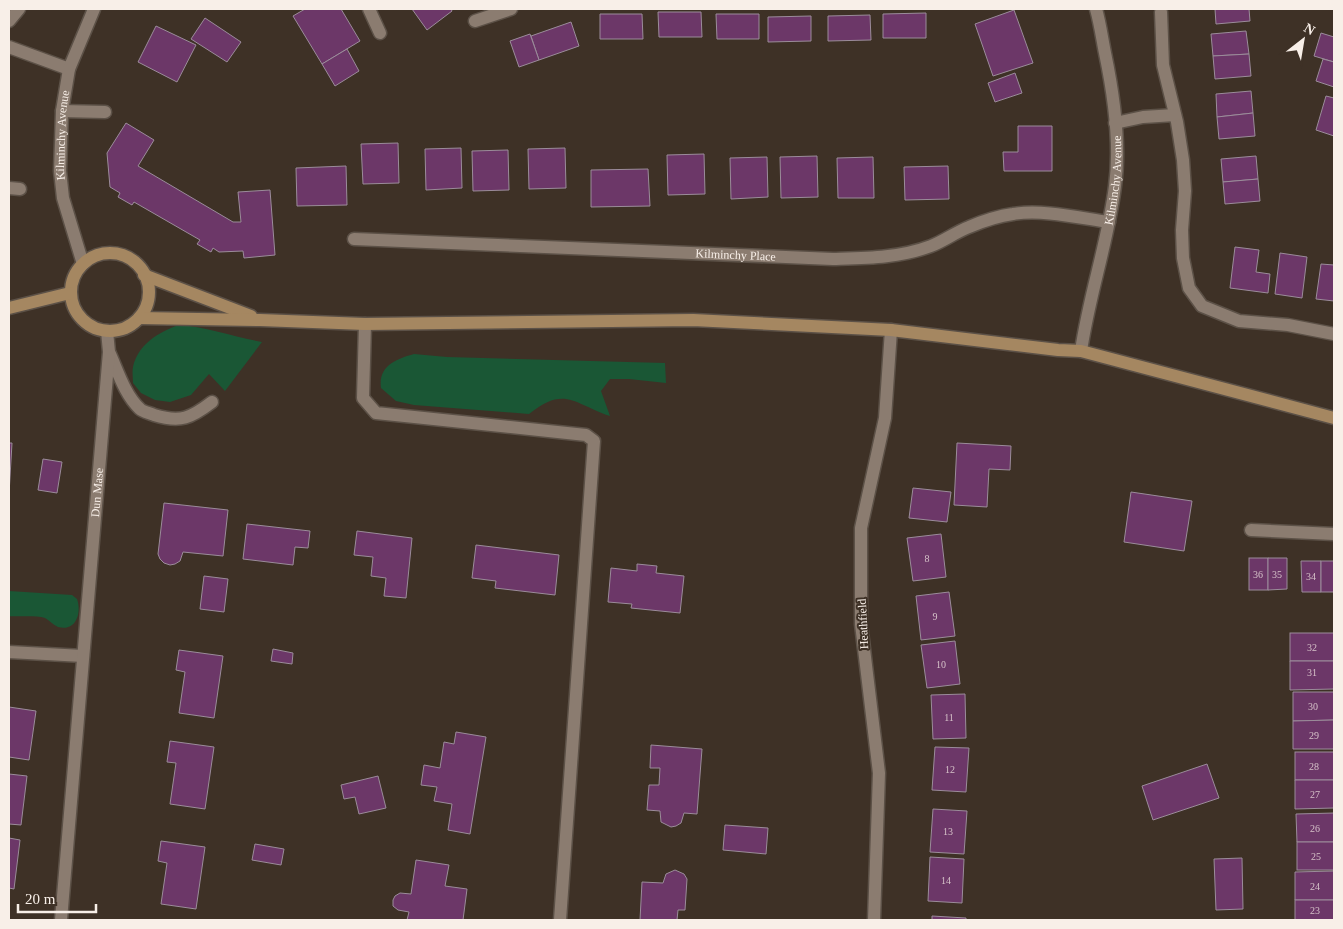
<svg xmlns="http://www.w3.org/2000/svg" width="1343" height="929" font-family="'Times New Roman',serif">
	<style>
		.green { fill: #1a5735 }
		.building { fill: #6c3768; stroke: #9b8c9a }
		.lines { fill: none; stroke-linecap: round; stroke-linejoin: round }
		.minor-casing { stroke: #5c5147; stroke-width: 15 }
		.secondary-casing { stroke: #5c5147; stroke-width: 15 }
		.minor { stroke: #8b7c70; stroke-width: 12 }
		.secondary { stroke: #a58761; stroke-width: 12 }
		.labels { text-anchor: middle; dominant-baseline: central; stroke-width: 4; stroke-linejoin: round; paint-order: stroke }
		.number-label { font-size: 10px; fill: #d5c1c8 }
		.street-label { font-size: 12px; fill: #f8efe8; stroke: #3e3126 }
	</style>
	<rect width="100%" height="100%" fill="#3e3126"/>
	<!-- green -->
	<g class="green">
		<path d="M179,325C208,327 234,337 262,342L225,391L209,374L191,395L170,402L155,400L141,393L133,383C133,378 132,372 133,367C138,344 159,332 179,325Z"/>
		<path d="M414,354L447,357L665,363L666,383L629,379H610L601,391L610,416C574,404 565,385 529,414L414,405L396,401L381,388C378,366 396,359 414,354Z"/>
		<path d="M9,591L72,595L77,599C82,613 76,632 58,627C53,625 49,620 45,618C36,615 18,617 9,616Z"/>
	</g>
	<!-- building -->
	<g class="building">
		<path d="M305,9H341L360,41L322,64L293,16Z"/>
		<path d="M412,9H451L452,11L427,30Z"/>
		<path d="M1215,9H1249L1250,21L1216,24Z"/>
		<path d="M1014,10L1033,63L993,76L975,24Z"/>
		<path d="M658,12H701L702,37H659Z"/>
		<path d="M926,13V38H883V14Z"/>
		<path d="M600,14H642L643,39H600Z"/>
		<path d="M716,14H759V39H717Z"/>
		<path d="M870,15L871,40L828,41V16Z"/>
		<path d="M811,16V41L768,42V17Z"/>
		<path d="M205,18L241,42L227,62L191,39Z"/>
		<path d="M571,22L579,46L539,60L531,36Z"/>
		<path d="M156,26L196,45L177,82L138,62Z"/>
		<path d="M1246,31L1249,54L1213,56L1211,34Z"/>
		<path d="M1321,33L1334,37V62L1314,56Z"/>
		<path d="M530,34L539,60L519,67L510,41Z"/>
		<path d="M347,49L359,71L335,86L322,64Z"/>
		<path d="M1249,54L1251,76L1215,79L1213,56Z"/>
		<path d="M1323,59L1334,62V87L1316,81Z"/>
		<path d="M1015,73L1022,93L995,102L988,83Z"/>
		<path d="M1251,91L1253,113L1217,117L1216,94Z"/>
		<path d="M1326,96L1334,98V136L1316,130Z"/>
		<path d="M1253,113L1255,136L1219,139L1217,117Z"/>
		<path d="M126,123L154,140L138,166L233,222H241L238,192L270,190L275,255L244,258L243,251L219,252L213,248L211,252L197,244L200,240L134,202L132,205L118,197L120,193L110,187L107,153Z"/>
		<path d="M1018,126H1052V171H1004L1003,152H1018Z"/>
		<path d="M398,143L399,183L363,184L361,144Z"/>
		<path d="M461,148L462,188L426,190L425,149Z"/>
		<path d="M565,148L566,188L529,189L528,149Z"/>
		<path d="M508,150L509,190L473,191L472,151Z"/>
		<path d="M704,154L705,194L668,195L667,155Z"/>
		<path d="M817,156L818,197L781,198L780,157Z"/>
		<path d="M1256,156L1258,179L1223,182L1221,159Z"/>
		<path d="M767,157L768,197L731,199L730,158Z"/>
		<path d="M873,157L874,198H838L837,158Z"/>
		<path d="M346,166L347,205L297,206L296,168Z"/>
		<path d="M948,166L949,199L905,200L904,167Z"/>
		<path d="M648,169L650,206L591,207V170Z"/>
		<path d="M1258,179L1260,201L1225,204L1223,182Z"/>
		<path d="M1235,247L1259,250L1256,272L1270,274L1268,293L1230,288Z"/>
		<path d="M1280,253L1307,257L1302,298L1275,294Z"/>
		<path d="M1321,264L1334,265V301L1316,299Z"/>
		<path d="M9,443H12L9,494Z"/>
		<path d="M957,443L1011,446L1010,470L989,469L987,507L954,505Z"/>
		<path d="M43,459L62,462L57,493L38,490Z"/>
		<path d="M913,488L951,492L947,522L909,518Z"/>
		<path d="M1131,492L1192,501L1184,551L1124,542Z"/>
		<path d="M164,503L228,510L223,556L183,552L180,561L175,564L170,565L164,563L160,559L158,554Z"/>
		<path d="M247,524L310,531L308,548L295,547L293,565L243,559Z"/>
		<path d="M357,531L412,538L406,598L384,596L386,578L371,576L373,557L354,555Z"/>
		<path d="M941,534L946,577L913,581L907,538Z"/>
		<path d="M476,545L559,555L555,595L495,588L496,581L472,578Z"/>
		<rect x="1249" y="558" width="19" height="32"/>
		<path d="M1268,558H1287V589L1268,590Z"/>
		<path d="M1301,561H1321V592H1302Z"/>
		<rect x="1321" y="561" width="13" height="31"/>
		<path d="M637,564L657,566L656,573L684,576L680,613L631,608L632,604L608,602L611,568L637,571Z"/>
		<path d="M204,576L228,579L224,612L200,609Z"/>
		<path d="M949,592L955,636L921,640L916,596Z"/>
		<rect x="1290" y="633" width="44" height="28"/>
		<path d="M955,641L960,684L927,688L921,645Z"/>
		<path d="M273,649L293,653L292,664L271,661Z"/>
		<path d="M179,650L223,656L214,718L179,713L185,672L176,670Z"/>
		<path d="M1290,661H1334V689L1290,690Z"/>
		<path d="M1293,692H1334V720L1293,721Z"/>
		<path d="M965,694L966,738L933,739L931,695Z"/>
		<path d="M9,707L36,711L29,760L9,757Z"/>
		<path d="M1334,720V749H1293V721Z"/>
		<path d="M456,732L486,737L470,834L448,830L452,804L434,801L437,787L421,785L424,765L440,768L444,742L454,744Z"/>
		<path d="M170,741L214,747L205,809L170,804L176,763L167,762Z"/>
		<path d="M651,745L702,749L697,814L684,813L681,823L676,826L671,827L661,822L660,811L647,810L649,785H659L660,768H650Z"/>
		<path d="M935,747L969,748L966,792L932,790Z"/>
		<rect x="1295" y="752" width="39" height="28"/>
		<path d="M1207,764L1219,798L1153,820L1142,786Z"/>
		<path d="M9,774L27,776L21,825L9,824Z"/>
		<path d="M378,776L386,808L359,814L355,797L344,799L341,785Z"/>
		<path d="M1295,780H1334V808L1295,809Z"/>
		<path d="M933,809L967,811L964,854L930,852Z"/>
		<path d="M1334,813V842H1297L1296,814Z"/>
		<path d="M725,825L768,828L766,854L723,850Z"/>
		<path d="M9,838L20,840L14,889L9,888Z"/>
		<path d="M161,841L205,847L196,909L161,904L167,863L158,861Z"/>
		<rect x="1297" y="842" width="37" height="28"/>
		<path d="M255,844L284,849L281,865L252,860Z"/>
		<path d="M930,857L964,859L962,903L928,901Z"/>
		<path d="M1242,858L1243,909L1216,910L1214,859Z"/>
		<path d="M416,860L449,865L445,886L467,889L463,920H407L409,912L398,910L393,906V900L395,896L400,893L411,894Z"/>
		<path d="M675,870L684,874L687,879L685,910H678L677,920H640L642,882L663,883L666,874Z"/>
		<path d="M1334,871V900H1295V872Z"/>
		<rect x="1295" y="900" width="39" height="20"/>
		<path d="M932,916L966,918V920H932Z"/>
	</g>
	<g class="lines">
		<defs>
			<g id="minor">
				<path d="M369,9L380,33"/>
				<path d="M1161,12L1163,65L1177,122L1183,160L1185,191L1182,230L1183,258L1189,288L1202,306L1239,321L1288,325L1334,334"/>
				<path d="M9,21L19,9"/>
				<path d="M475,21L511,9"/>
				<path d="M9,47L69,69"/>
				<path d="M62,111L105,112"/>
				<path d="M1115,123L1143,117L1175,115"/>
				<path d="M9,188L20,189"/>
				<path id="s1" d="M354,239L833,259C866,258 899,258 931,246C944,241 956,232 969,227C983,221 998,216 1013,214C1042,209 1080,218 1109,222"/>
				<path id="s2" d="M83,264L63,198L60,171L62,111L69,69L94,9"/>
				<path d="M365,324L363,398L376,413L586,435L594,441L560,920"/>
				<path id="s3" d="M1081,351C1089,295 1108,242 1115,186C1121,143 1114,96 1105,53C1102,38 1100,23 1096,9"/>
				<path d="M110,354C118,372 125,395 140,409C143,412 150,413 154,415C181,423 191,418 212,402"/>
				<path d="M1251,530L1334,534"/>
				<path d="M9,652L83,656"/>
				<path id="s4" d="M61,920L109,352L107,331"/>
				<path d="M874,920L879,773L861,624V528L885,418L891,330"/>
			</g>
			<g id="secondary">
				<circle cx="110" cy="292" r="39"/>
				<path d="M144,275L251,316"/>
				<path d="M9,308L70,293"/>
				<path d="M139,318L260,320L365,324L693,320L891,330L1058,350L1081,351L1334,418"/>
			</g>
		</defs>
		<!-- minor casing -->
		<use href="#minor" class="minor-casing"/>
		<!-- secondary casing -->
		<use href="#secondary" class="secondary-casing"/>
		<!-- minor -->
		<use href="#minor" class="minor"/>
		<!-- secondary -->
		<use href="#secondary" class="secondary"/>
	</g>
	<g class="labels">
		<!-- number labels -->
		<g class="number-label">
			<text x="927" y="558">8</text>
			<text x="1258" y="574">36</text>
			<text x="1277" y="574">35</text>
			<text x="1311" y="576">34</text>
			<text x="935" y="616">9</text>
			<text x="1312" y="647">32</text>
			<text x="941" y="664">10</text>
			<text x="1312" y="672">31</text>
			<text x="1313" y="706">30</text>
			<text x="949" y="717">11</text>
			<text x="1314" y="735">29</text>
			<text x="1314" y="766">28</text>
			<text x="950" y="769">12</text>
			<text x="1315" y="794">27</text>
			<text x="1315" y="828">26</text>
			<text x="948" y="831">13</text>
			<text x="1316" y="856">25</text>
			<text x="946" y="880">14</text>
			<text x="1315" y="886">24</text>
			<text x="1315" y="910">23</text>
		</g>
		<!-- street labels -->
		<g class="street-label">
			<text stroke="none"><textPath href="#s2" startOffset="132">Kilminchy Avenue</textPath></text>
			<text stroke="none"><textPath href="#s3" startOffset="174">Kilminchy Avenue</textPath></text>
			<text stroke="none"><textPath href="#s1" startOffset="382">Kilminchy Place</textPath></text>
			<text stroke="none"><textPath href="#s4" startOffset="429">Dun Mase</textPath></text>
			<text transform="translate(863 624) rotate(-93)">Heathfield</text>
		</g>
	</g>
	<!-- border -->
	<rect width="1343" height="929" fill="none" stroke="#f8efe8" stroke-width="20"/>
	<!-- north arrow -->
	<g transform="translate(1303 40) rotate(31)" stroke="#3e3126" stroke-width="4" paint-order="stroke">
	<path d="M0-4L9 19L0 12L-9 19Z" fill="#f8efe8"/>
	<text y="-8" font-size="14" font-weight="bold" text-anchor="middle" fill="#f8efe8">N</text>
	</g>
	<!-- scale -->
	<path d="M18 904v8h78v-8" fill="none" stroke="#f8efe8" stroke-width="2.5"/>
	<text x="25" y="904" font-size="15" fill="#f8efe8" stroke="#3e3126" stroke-width="4" paint-order="stroke">20 m</text>
</svg>
